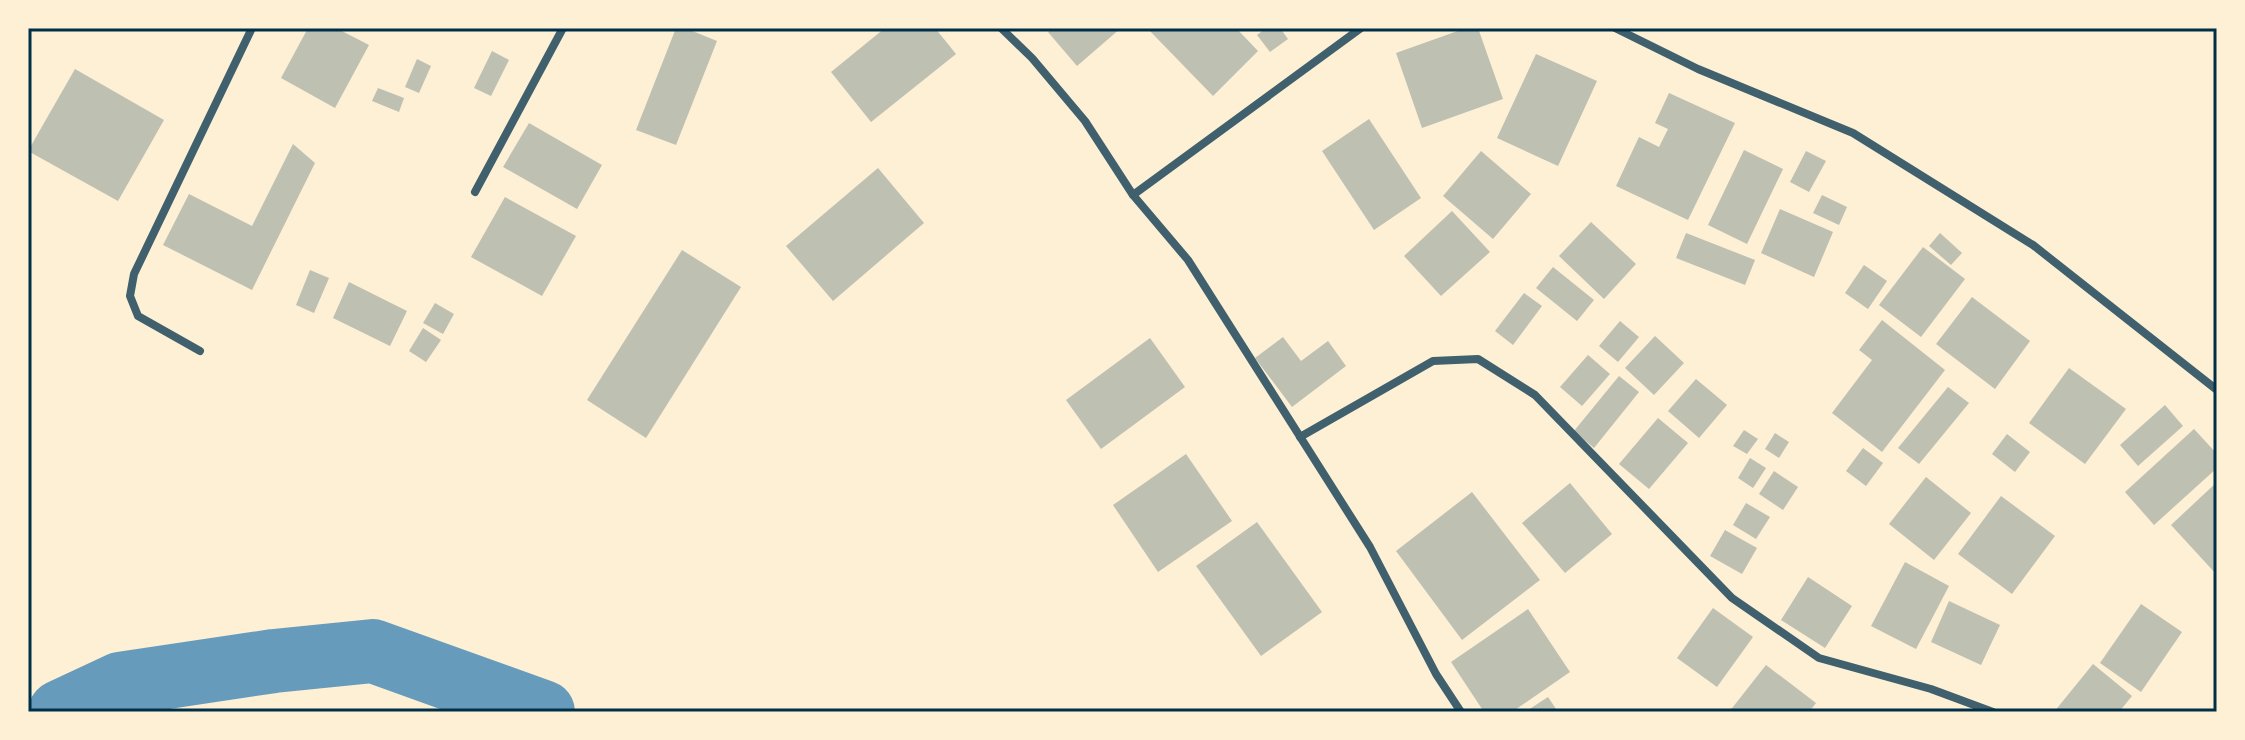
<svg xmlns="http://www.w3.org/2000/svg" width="2245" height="740" font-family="'Open Sans',sans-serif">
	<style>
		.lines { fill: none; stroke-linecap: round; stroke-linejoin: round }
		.river { stroke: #669bbc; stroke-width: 64 }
		.building { fill: #bec0b2 }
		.minor { stroke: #3f606c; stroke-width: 8 }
		.neatline { fill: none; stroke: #003049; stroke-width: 3 }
	</style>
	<rect width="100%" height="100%" fill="#fdf0d5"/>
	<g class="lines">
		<!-- river -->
		<path class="river" d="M60,712L120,684L274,661L373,651L543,712"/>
	</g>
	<!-- building -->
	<g class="building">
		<path d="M308,28H336L369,45L335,108L281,78Z"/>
		<path d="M676,28H685L717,41L676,145L636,130Z"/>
		<path d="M885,28H935L956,54L871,122L831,72Z"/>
		<path d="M1054,28H1121L1077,66L1048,32Z"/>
		<path d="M1147,28H1236L1258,51L1213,96Z"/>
		<path d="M1266,28H1280L1288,39L1270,52L1257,35Z"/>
		<path d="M1466,28H1478L1503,99L1422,128L1396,53Z"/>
		<path d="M492,51L509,60L491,96L474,88Z"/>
		<path d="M1536,54L1597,81L1558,166L1497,138Z"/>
		<path d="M417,59L431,66L419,93L405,87Z"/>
		<path d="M75,69L164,120L118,201L28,151Z"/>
		<path d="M378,88L404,98L399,112L372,101Z"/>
		<path d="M1669,93L1735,123L1688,220L1616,186L1639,137L1659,147L1668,129L1655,123Z"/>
		<path d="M1369,119L1421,198L1374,230L1322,151Z"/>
		<path d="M529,123L602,165L577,209L503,167Z"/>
		<path d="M293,144L315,163L252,290L163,245L189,194L252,226Z"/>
		<path d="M1744,150L1783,169L1747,244L1708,225Z"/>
		<path d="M1481,151L1531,194L1493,239L1443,196Z"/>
		<path d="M1806,151L1826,161L1809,192L1790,182Z"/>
		<path d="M878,168L924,223L833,301L786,246Z"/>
		<path d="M1822,195L1847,207L1839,225L1813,213Z"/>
		<path d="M505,197L576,236L542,296L471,257Z"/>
		<path d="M1780,209L1833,232L1814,277L1761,253Z"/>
		<path d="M1452,211L1490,252L1441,296L1404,256Z"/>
		<path d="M1591,222L1636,264L1604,299L1559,256Z"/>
		<path d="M1686,233L1755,260L1745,285L1676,258Z"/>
		<path d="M1940,233L1962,253L1951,265L1929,246Z"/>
		<path d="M1923,247L1965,279L1921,337L1879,305Z"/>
		<path d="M682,250L741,287L646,438L587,400Z"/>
		<path d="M1864,265L1887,281L1868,309L1845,293Z"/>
		<path d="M1553,267L1594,300L1577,321L1536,288Z"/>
		<path d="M310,270L329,278L314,313L296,305Z"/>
		<path d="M349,282L407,311L390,346L333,318Z"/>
		<path d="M1524,293L1542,306L1513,345L1495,331Z"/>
		<path d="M1972,297L2030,341L1995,389L1936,344Z"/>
		<path d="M435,303L454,314L443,334L423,323Z"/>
		<path d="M1882,320L1945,370L1882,452L1832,413L1872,360L1859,350Z"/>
		<path d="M1620,321L1639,337L1618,362L1599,346Z"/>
		<path d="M423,328L441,340L426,362L409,351Z"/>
		<path d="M1655,336L1684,363L1654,395L1625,368Z"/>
		<path d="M1283,337L1301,361L1328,341L1346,366L1292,407L1255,358Z"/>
		<path d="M1150,338L1185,387L1101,449L1066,400Z"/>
		<path d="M1588,355L1610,374L1582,406L1560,387Z"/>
		<path d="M2069,368L2126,409L2085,464L2029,423Z"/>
		<path d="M1619,376L1639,392L1594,448L1574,431Z"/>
		<path d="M1696,379L1727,405L1699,438L1668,411Z"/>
		<path d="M1948,387L1969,403L1919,464L1898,448Z"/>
		<path d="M2165,405L2183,426L2138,466L2120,445Z"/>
		<path d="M1658,418L1688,443L1649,489L1619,464Z"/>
		<path d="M2194,429L2217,454V468L2154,525L2125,492Z"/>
		<path d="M1744,430L1758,439L1747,454L1733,446Z"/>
		<path d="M1775,433L1789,442L1779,458L1765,449Z"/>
		<path d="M2007,434L2030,452L2015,472L1992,454Z"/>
		<path d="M1863,448L1883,463L1866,486L1846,471Z"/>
		<path d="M1186,454L1232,521L1158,572L1113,505Z"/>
		<path d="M1750,458L1766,468L1753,488L1738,478Z"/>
		<path d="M1774,471L1798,487L1783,510L1759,494Z"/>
		<path d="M1926,477L1971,513L1934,560L1889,524Z"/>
		<path d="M2217,482V575L2171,525Z"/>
		<path d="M1570,483L1612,534L1565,573L1522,523Z"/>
		<path d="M1472,492L1540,580L1462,640L1396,551Z"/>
		<path d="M2001,496L2055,536L2012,594L1958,554Z"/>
		<path d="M1746,503L1770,517L1756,539L1733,525Z"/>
		<path d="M1257,522L1322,612L1261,656L1196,566Z"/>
		<path d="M1725,530L1757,548L1742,574L1710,556Z"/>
		<path d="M1905,562L1949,586L1916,649L1871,626Z"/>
		<path d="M1808,577L1852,606L1825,648L1781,620Z"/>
		<path d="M1949,601L2000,625L1981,665L1931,642Z"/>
		<path d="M2141,604L2182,632L2141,692L2100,663Z"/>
		<path d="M1713,608L1753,637L1717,687L1677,658Z"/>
		<path d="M1528,609L1570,672L1512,712H1484L1451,662Z"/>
		<path d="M2093,664L2132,696L2119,712H2054Z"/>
		<path d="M1766,665L1816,703L1809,712H1729Z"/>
		<path d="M1548,697L1558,712H1525Z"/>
	</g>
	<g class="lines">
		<!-- minor -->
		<g class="minor">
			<path d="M1001,28L1032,58L1085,121L1133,195L1188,260L1370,547L1436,674L1461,712"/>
			<path d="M1615,28L1698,69L1853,133L2033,245L2217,390"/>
			<path d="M475,192L563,28"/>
			<path d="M1133,195L1361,28"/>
			<path d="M200,351L138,316L130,296L134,274L252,28"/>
			<path d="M1300,437L1433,361L1478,359L1535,395L1732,598L1819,658L1931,689L1993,712"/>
		</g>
	</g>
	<!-- border -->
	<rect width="2245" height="740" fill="none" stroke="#fdf0d5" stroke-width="60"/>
	<rect x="30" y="30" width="2185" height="680" class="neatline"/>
</svg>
